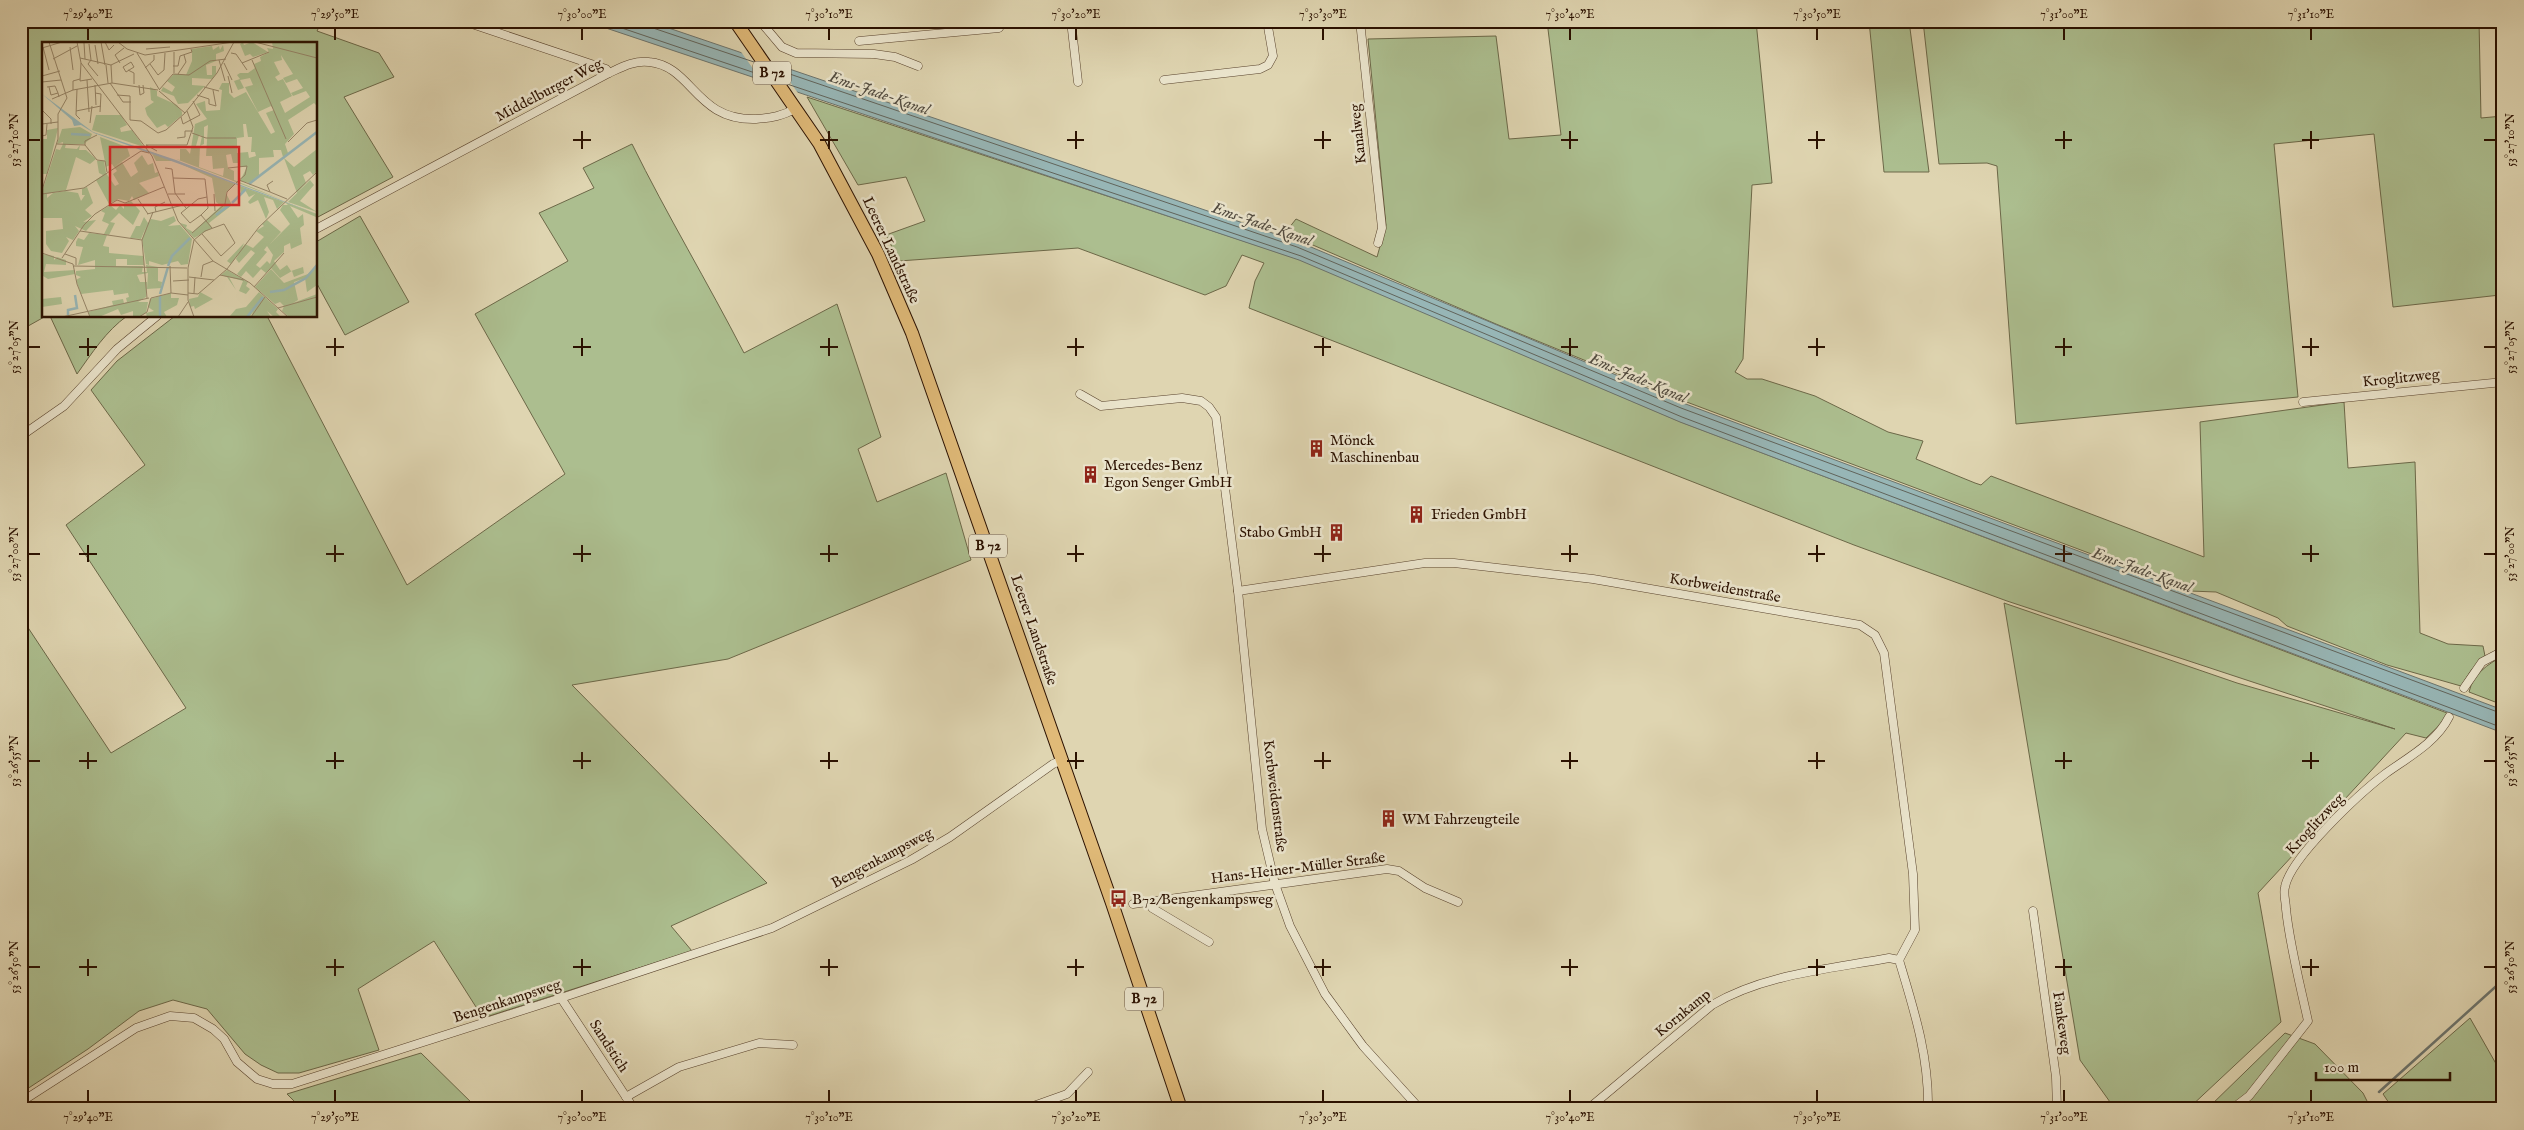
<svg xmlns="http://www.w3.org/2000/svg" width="2524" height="1130" font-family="'IM FELL English',serif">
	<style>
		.green { fill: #acbe8f; stroke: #6c6848 }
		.water { fill: #97b6b6; stroke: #6c746d }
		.pier { fill: #dfd5b1 }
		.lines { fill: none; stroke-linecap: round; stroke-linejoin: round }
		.shore { stroke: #61645b; stroke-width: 1 }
		.stream { stroke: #6c746d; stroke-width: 2.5 }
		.minor-casing { stroke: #58422c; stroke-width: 9 }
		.primary-casing { stroke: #2b1100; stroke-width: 14 }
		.minor { stroke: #eae4cc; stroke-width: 8 }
		.primary { stroke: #e0ba78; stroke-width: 12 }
		.ticks { fill: none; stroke: #2b1100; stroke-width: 2 }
		.labels { text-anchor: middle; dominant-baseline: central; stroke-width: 5; stroke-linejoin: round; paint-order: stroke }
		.shield { fill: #eae4cc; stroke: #64503d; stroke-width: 1 }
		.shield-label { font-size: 14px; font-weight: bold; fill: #2b1100 }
		.street-label { font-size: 15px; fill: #2b1100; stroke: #eae4cc }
		.poi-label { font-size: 15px; fill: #2b1100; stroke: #eae4cc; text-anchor: start }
		.water-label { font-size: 16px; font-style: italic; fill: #514b40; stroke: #eae4cc }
		.inset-river { fill: none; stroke: #97b6b6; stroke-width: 2.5 }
		.inset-road { fill: none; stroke: #97876a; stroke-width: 1 }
		.view { fill: #d62828; fill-opacity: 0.15; stroke: #d62828; stroke-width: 2.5 }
		.inset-edge { fill: none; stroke: #2b1100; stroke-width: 2.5 }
		.neatline { fill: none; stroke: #2b1100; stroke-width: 2 }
		.ticks-label { font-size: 12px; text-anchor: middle; fill: #2b1100 }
	</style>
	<rect width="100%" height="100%" fill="#dfd5b1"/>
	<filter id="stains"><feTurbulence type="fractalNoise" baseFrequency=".004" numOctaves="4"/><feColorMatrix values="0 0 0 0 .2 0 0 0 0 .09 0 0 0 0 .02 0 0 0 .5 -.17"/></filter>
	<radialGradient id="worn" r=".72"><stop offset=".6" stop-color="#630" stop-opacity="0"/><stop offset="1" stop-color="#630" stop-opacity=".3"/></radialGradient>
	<!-- green -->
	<g class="green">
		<path d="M21,21H322L317,31L379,53L394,77L344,97L393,177L316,218V44H44V316H46L21,330Z"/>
		<path d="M1547,21H1756L1772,183L1752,185L1743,359L1735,372L1747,379H1762L1815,396L1888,432L1923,441L1916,459L1975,483L1981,485L1991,476L2204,557L2200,422L2344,402L2348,468L2415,462L2420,633L2448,644L2483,646L2485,656L2472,669L2461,686L2387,665L2287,626L2278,618L2216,592L2190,591L1684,401L1496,324L1285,233L1296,219L1377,257L1386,225L1368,39L1496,36L1509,139L1561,135Z"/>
		<path d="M1869,21H1909L1929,172H1884Z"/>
		<path d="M1923,21H2479L2481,118L2503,116V320L2500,295L2393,307L2374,134L2274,144L2298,397L2016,424L1997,166L1987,163L1939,164Z"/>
		<path d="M807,97L1301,260L1681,422L2447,713L2445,720L2426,738L2406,733L2258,893L2281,1022L2188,1109H2115L2080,1060L2004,603L2237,683L2395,729L2007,601L1854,545L1249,308L1255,281L1264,263L1242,255L1226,286L1205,295L1078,248L899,261L886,235L925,221L906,177L858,185Z"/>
		<path d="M632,144C667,215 708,283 744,353L837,304L881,437L858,449L877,502L946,473L971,560L728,659L572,685L767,883L671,926L692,951L483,1018L434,941L358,989L379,1050L299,1073H278L261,1065L245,1054L207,1009L173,1000L139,1011L88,1049L21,1093V617L111,753L186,708L66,525L145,465L91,390L117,361L175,316H267L407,585L565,474L475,314L568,261L539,213L594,188L583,168Z"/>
		<path d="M360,216L409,302L345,335L316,282V242Z"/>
		<path d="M50,316H127C106,331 92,353 77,374Z"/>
		<path d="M2503,656V705L2469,692C2473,674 2488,664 2503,656Z"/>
		<path d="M2470,1018L2503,1076V1096L2484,1109H2393L2383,1094Z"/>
		<path d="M2285,1033L2315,1044L2363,1093L2371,1109H2207Z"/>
		<path d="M421,1053L478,1109H302L287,1094Z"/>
	</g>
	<!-- water -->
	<path class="water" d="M585,21H648L1299,242L1683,403L2503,710V733L1680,422L1299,260Z"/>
	<!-- pier -->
	<path class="pier" d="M739,49L776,62L800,96L764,84Z"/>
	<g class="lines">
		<!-- shore -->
		<g class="shore">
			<path d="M601,21L764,76"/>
			<path d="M649,21L653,28L754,62"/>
			<path d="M778,70L1297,247L1681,408L2503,714"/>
			<path d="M787,84L1301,256L1682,417L2503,728"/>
		</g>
		<!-- stream -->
		<g class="stream">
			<path d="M2379,1092L2503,980"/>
			<path d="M2358,1109L2367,1103"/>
		</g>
		<defs>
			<g id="minor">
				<path d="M463,21L606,69L609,73"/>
				<path d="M760,21L782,47L796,53L874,54L895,57L918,66"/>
				<path d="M1071,21L1078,82"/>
				<path d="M1360,21L1382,228L1378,243"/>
				<path d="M859,41L999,28L1003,21"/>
				<path d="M1164,80L1260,69L1268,65L1273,56L1267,21"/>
				<path d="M316,229L609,73C622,67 635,60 649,62C693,66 695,121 756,119C771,118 783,116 796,108"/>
				<path d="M1080,394L1101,406L1182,398L1201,401L1209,407L1216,417L1238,591L1262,829L1275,884L1290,926L1325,994L1363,1046L1420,1109"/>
				<path d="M2303,402L2503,382"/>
				<path d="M21,436L64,406L117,349L157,316"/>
				<path d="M1238,591L1425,563H1454L1593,579L1860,625L1875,635L1884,653L1913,874L1915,930L1899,960"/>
				<path d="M2464,688L2482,662L2503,651"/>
				<path d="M1152,901V908L1209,942"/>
				<path d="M1133,904L1387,869L1399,871L1425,888L1458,902"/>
				<path d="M2033,911L2056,1077L2057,1109"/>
				<path d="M561,998L634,1109"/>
				<path d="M626,1097L679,1067L759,1043L793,1045"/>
				<path d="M21,1102L136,1028L170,1016L194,1018L213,1029L224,1039L237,1062L257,1079L273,1084H292L561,998L772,928L911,860L950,837L1053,764L1062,760"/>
				<path d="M1025,1109L1067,1094L1088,1072"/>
				<path d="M1588,1109L1712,1005C1764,974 1830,969 1889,958L1899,960C1914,1010 1929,1056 1928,1109"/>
				<path d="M2232,1109L2249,1096L2308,1021C2300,984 2290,947 2286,909C2286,902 2283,894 2285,887C2290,858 2360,793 2385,774C2407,758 2436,743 2449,717"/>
			</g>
			<path id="primary" d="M735,21L819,143L878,254L912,333L1112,903L1181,1109"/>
		</defs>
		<!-- minor casing -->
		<use href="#minor" class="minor-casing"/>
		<!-- primary casing -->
		<use href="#primary" class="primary-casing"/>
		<!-- minor -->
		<use href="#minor" class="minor"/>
		<!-- primary -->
		<use href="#primary" class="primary"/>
	</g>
	<!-- ticks -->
	<path class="ticks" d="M88,28V40M335,28V40M582,28V40M829,28V40M1076,28V40M1323,28V40M1570,28V40M1817,28V40M2064,28V40M2311,28V40M582,131V149M829,131V149M1076,131V149M1323,131V149M1570,131V149M1817,131V149M2064,131V149M2311,131V149M28,140H40M573,140H591M820,140H838M1067,140H1084M1314,140H1331M1561,140H1578M1808,140H1825M2055,140H2072M2302,140H2319M2484,140H2496M88,338V356M335,338V356M582,338V356M829,338V356M1076,338V356M1323,338V356M1570,338V356M1817,338V356M2064,338V356M2311,338V356M28,347H40M79,347H97M326,347H344M573,347H591M820,347H838M1067,347H1084M1314,347H1331M1561,347H1578M1808,347H1825M2055,347H2072M2302,347H2319M2484,347H2496M88,545V562M335,545V562M582,545V562M829,545V562M1076,545V562M1323,545V562M1570,545V562M1817,545V562M2064,545V562M2311,545V562M28,554H40M79,554H97M326,554H344M573,554H591M820,554H838M1067,554H1084M1314,554H1331M1561,554H1578M1808,554H1825M2055,554H2072M2302,554H2319M2484,554H2496M88,752V769M335,752V769M582,752V769M829,752V769M1076,752V769M1323,752V769M1570,752V769M1817,752V769M2064,752V769M2311,752V769M28,761H40M79,761H97M326,761H344M573,761H591M820,761H838M1067,761H1084M1314,761H1331M1561,761H1578M1808,761H1825M2055,761H2072M2302,761H2319M2484,761H2496M88,959V976M335,959V976M582,959V976M829,959V976M1076,959V976M1323,959V976M1570,959V976M1817,959V976M2064,959V976M2311,959V976M28,967H40M79,967H97M326,967H344M573,967H591M820,967H838M1067,967H1084M1314,967H1331M1561,967H1578M1808,967H1825M2055,967H2072M2302,967H2319M2484,967H2496M88,1090V1102M335,1090V1102M582,1090V1102M829,1090V1102M1076,1090V1102M1323,1090V1102M1570,1090V1102M1817,1090V1102M2064,1090V1102M2311,1090V1102"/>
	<!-- icons -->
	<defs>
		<symbol id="building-bare" viewBox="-9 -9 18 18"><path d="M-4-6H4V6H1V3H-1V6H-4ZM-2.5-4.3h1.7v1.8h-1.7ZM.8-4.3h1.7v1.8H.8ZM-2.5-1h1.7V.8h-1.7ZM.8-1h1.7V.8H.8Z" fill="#8f2418" stroke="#eae4cc" stroke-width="2.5" paint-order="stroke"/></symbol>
		<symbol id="bus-bare" viewBox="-9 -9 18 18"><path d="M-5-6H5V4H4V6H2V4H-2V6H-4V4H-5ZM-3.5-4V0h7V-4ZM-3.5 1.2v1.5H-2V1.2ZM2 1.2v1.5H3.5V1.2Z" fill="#8f2418" stroke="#eae4cc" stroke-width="2.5" paint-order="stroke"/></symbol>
	</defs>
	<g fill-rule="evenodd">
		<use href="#building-bare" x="1304" y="436" width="25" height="25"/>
		<use href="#building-bare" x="1078" y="462" width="25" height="25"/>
		<use href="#building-bare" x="1404" y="502" width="25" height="25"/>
		<use href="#building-bare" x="1324" y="520" width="25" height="25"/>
		<use href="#building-bare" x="1376" y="806" width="25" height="25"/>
		<use href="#bus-bare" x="1106" y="886" width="25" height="25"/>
	</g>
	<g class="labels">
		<!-- shield labels -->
		<g class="shield">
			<rect x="753" y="61.5" width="38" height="23" rx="4"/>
			<rect x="969" y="534.5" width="38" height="23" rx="4"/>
			<rect x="1125" y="987.5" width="38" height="23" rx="4"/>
		</g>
		<g class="shield-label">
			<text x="772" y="73">B 72</text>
			<text x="988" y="546">B 72</text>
			<text x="1144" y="999">B 72</text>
		</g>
		<!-- street labels -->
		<g class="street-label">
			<text transform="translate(549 90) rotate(-28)">Middelburger Weg</text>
			<text transform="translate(1358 134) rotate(-96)">Kanalweg</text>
			<text transform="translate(891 250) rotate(65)">Leerer Landstraße</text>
			<text transform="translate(2401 378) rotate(-6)">Kroglitzweg</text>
			<text transform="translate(1725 588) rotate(10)">Korbweidenstraße</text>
			<text transform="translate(1034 630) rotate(71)">Leerer Landstraße</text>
			<text transform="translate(1275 796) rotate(83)">Korbweidenstraße</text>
			<text transform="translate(2315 824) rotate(-47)">Kroglitzweg</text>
			<text transform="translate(882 858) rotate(-28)">Bengenkampsweg</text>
			<text transform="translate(1298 868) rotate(-7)">Hans-Heiner-Müller Straße</text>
			<text transform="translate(507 1001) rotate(-18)">Bengenkampsweg</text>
			<text transform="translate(1683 1013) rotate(-39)">Kornkamp</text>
			<text transform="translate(2062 1023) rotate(82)">Fankeweg</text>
			<text transform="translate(609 1046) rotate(57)">Sandstich</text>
		</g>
		<!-- poi labels -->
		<g class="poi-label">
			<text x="1330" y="440">Mönck<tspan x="1330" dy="17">Maschinenbau</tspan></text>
			<text x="1104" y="465">Mercedes-Benz<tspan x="1104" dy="17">Egon Senger GmbH</tspan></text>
			<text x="1431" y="514">Frieden GmbH</text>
			<text x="1322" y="532" text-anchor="end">Stabo GmbH</text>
			<text x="1402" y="819">WM Fahrzeugteile</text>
			<text x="1132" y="899">B72/Bengenkampsweg</text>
		</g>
		<!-- water labels -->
		<g class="water-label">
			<text transform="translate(879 94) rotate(19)">Ems-Jade-Kanal</text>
			<text transform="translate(1262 225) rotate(19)">Ems-Jade-Kanal</text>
			<text transform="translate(1638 379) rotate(23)">Ems-Jade-Kanal</text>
			<text transform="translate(2142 571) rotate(20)">Ems-Jade-Kanal</text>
		</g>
	</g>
	<!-- overview -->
	<g transform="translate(42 42)">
		<rect width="275" height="275" fill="#dfd5b1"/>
		<path d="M201,0L202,3L210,0L226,10L211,15L208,12L203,14L198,2ZM230,0H275V64L272,61L246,78L252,92L243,102L246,111L241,115L239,108H231L232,115L217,116V133L207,141L198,139L205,125H196V121H191L189,112L184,113L186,126L192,129V138L243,159L134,117L138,118V107H144L148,112L153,82L165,77L154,62L163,59L164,69L178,68L180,48L177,47L180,41H187V51L192,56L204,50L229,92L233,90L224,71L232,68L229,64L216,70L203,45L211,43L208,36L198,38L202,46L196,48L192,39L198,37L195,33L198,31H206L213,26L212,22L219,19L218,15L227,10L225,6L231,7ZM239,13L251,32L241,36L244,41L255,37L261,46L249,51L251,54L264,49L268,55L243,71L238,60L250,54L241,37L236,39L233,35L238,32L232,20L240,18ZM201,82H204L206,95H210L209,110H213L214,114L207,116L206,110L195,111V96L202,95ZM166,83L164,114H170L171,127L182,126L181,134L157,125L158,104H154L157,93L160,94L158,104L162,102V85ZM181,3L182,9L174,12V19L164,23L165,33H170V24H174V32L170,37L150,36V43L163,44L146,61L136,62L132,54L119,49L121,45L130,50L133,45L125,39L132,32L144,33L150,19V7L170,4L171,8L177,4L178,8ZM108,45L115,49V54L135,63L140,70V73L126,85L123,82L115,86L105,73L103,66L112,60L109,58ZM54,73H79L85,83L78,86L79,90L90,88L102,105L50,88ZM38,85L50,92L48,97L42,102H24L23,106L35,107L38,103L37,108H44L54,117L48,122L34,115L24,148L5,152V156L11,151L23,149L36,151L39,159L43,153H40V147L45,145L51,161L43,168L50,174L41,180L54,178L44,189L33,184L37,189L31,198L24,195L27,199L20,211L9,209L4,202V189L21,187L20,176H0V150L14,107L18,108L21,102V100L15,102L20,87ZM16,86L5,132H0V97H5V88ZM58,95L85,105L88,114L72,125L70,122L64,125ZM275,107V129L271,133L268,129L261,133L264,141L255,151L242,116L252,125ZM109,110L134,119L193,142L184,151L190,163L167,181L170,186L152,196L138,181L145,183L144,186L151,190L179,164L174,160L170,136L132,119H114ZM100,113L106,123L111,121L113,131L116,130L117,134L97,141L107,151L92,158L90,154L87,159L76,157L67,162L54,138L61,133L57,131L55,119H62L64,131L73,144L77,142L71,132L75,129L72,125L80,120L89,135L96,130L92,121ZM268,138L272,143L258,159L275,170L246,160ZM198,144L242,160L235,167L231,158L222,155L227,170L224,177L216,158L208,162L206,160L213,152L207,155L203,148L199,152ZM89,159L98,169L91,183L77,171L68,180L73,181L67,193L62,192L67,182L60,179L63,171L59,169L68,163L74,168L78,163L82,167V162ZM243,160L275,172L274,175L248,164L256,176L261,172L262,183L258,186L260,202L249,207L248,201L242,204V210L232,219L238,228L245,223L249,229L261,225L262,231L252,235L250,229L238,236L229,226L224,231L219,227L211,236L204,229L199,235L195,232L213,211L209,208L197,221L194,217L197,211L189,222L185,219L202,201L200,206L203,202L211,206L222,195L214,189L222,184L220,182L225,178L239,190L227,203L248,182L238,168L241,163H246ZM225,204L231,213L228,222L225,219L218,226L214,223L225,210L222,208ZM132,174L134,179L126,184L138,183L150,197L146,222L139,223L136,219L120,223L107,219V223L104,222L100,197L104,185L99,197L88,196L94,184H98L102,175L106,181L109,177L119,179ZM47,191L65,193L61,204L67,205V211L101,214L102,223H85V217H74V224H101L100,230H105L104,223L116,225V239L120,240L119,246L105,247L106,231L95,233L98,240H105L104,255L96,260H106L104,271L97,275H91V269L79,273L76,267L57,275H43L48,274L46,270L71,263L70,259L81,257L82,261L85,260L84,256L87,255L86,251L72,253L71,248L39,252L34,238L39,235L34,233V229L53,227V218L36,223L41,205L34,204V200L36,196L42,198ZM0,212L12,214V218L15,215L24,218V223L4,222L2,230L33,228V232L6,237L1,234ZM275,223V243L265,250L263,236L252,240L256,258L251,261L275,252V275H247L240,269L242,264L238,260L233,262L213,245L229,227L242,241L266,232ZM185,228L206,240L204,244L208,247L204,252L197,249L201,239L187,235L194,248L185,235L179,233ZM158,250L171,257L153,267L152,264L148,265L147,257L156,255ZM217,250L236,267L234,270L239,275H232L225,269L229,275H209L211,269L208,275H187L194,267L204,265ZM129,251V256H137L135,263L122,270L125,275H105L104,271L112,269L106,265L108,257ZM19,255L20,262L0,265V275V257Z" fill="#acbe8f" fill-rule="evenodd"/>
		<path d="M0,52L51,90L134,118L275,172L52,91L39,83L32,84L30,78Z" fill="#97b6b6"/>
		<path class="inset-river" d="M29,92L48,93M207,142L275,90M190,161L204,147M174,173L189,162M126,224L130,214L148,196M228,250L242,248L264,236L275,223M118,252L126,225M118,254V275M26,273V268L35,266L33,253M205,275L221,255"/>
		<path class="inset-road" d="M35,0L39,21L110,114L136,179L171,219L208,241L246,275M40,0H61M59,0L63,23M63,0L67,8L72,3M76,0L85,7L103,13L191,0M213,0L275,16M42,1L43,17M47,2L49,18L46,22L56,34M53,3L56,22M1,5L7,28M28,5L31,28M0,6L20,0M104,7L128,5M95,11L117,47M189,11L194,12L205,28M38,16L69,23L92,12M11,17L35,4M177,18L183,39M210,18L244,97M89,20L92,25L84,30L81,25ZM39,21L38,39L50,37M78,21L73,13L82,6M182,21L190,38M200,21L227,10M108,22L116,33L122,28M64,23L66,41M69,23L70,41M131,24H136L138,14L150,10L149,7M103,26L112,18V13M86,28L92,31V42M122,28L123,11M132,31V10M136,32L144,20L142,13M0,34L18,29M186,34L190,51M45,38L47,70M0,40L19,38M68,41L81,60H89M53,43L54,63M97,43L98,53L102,51L101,43M5,45L13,44L16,51M7,45L9,53L16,51L17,55M162,45L177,49M35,47L34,73L38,77M31,48V39L38,37M117,48L131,32L147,33L168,19L184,17M117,49L143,71M53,51L59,52L58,70M75,53L88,54V78M155,53L167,57V62L174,64L171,48M10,57L31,48L70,41L116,48M0,68L9,77V82M34,69L59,64M139,75L141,82L158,73L151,59M88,78L99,79L116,91L124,88L143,71L175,31L192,0M48,81L50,64M0,82L16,80M150,91L164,96H194M0,94L4,93L5,82M135,96L143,95V89H151M246,100L265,81L275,78M15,102L43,103L55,118L63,119L65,130M43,103V99L55,93M115,109L104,103H145L151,85L145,69M123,126L130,127L133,151L144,166M186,126L205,124L203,133L194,141M131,136L163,137L165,155M197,138L228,150M231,139L225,143L228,150L245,157M0,148L16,97V72L25,56L7,0M0,152L42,146L99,109L107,111M126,152H143M172,152L173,169M96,157L106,172M114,170L113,165L123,160M105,172L141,163M159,173L166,166L165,155L156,157L139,171L148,181L159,173L170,186M0,181V204M38,189L100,198M150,191L183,162L185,150L193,142M152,198L163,189L182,182L193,201L179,214L160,192M152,198L146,226V258L152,275M0,211L31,222L35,242L48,275M23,212L34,216V223M20,216L42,183L53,172L75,158L83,161L122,145M32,224L145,226M128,224L129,251M178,233L202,238M147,235L172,238M159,235L161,223L171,219M131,239L147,238M212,245L242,211M146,251L156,252L185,227L217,185L275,130M152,251L153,235M105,256L100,198L111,170M236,266L275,255M20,275L107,256M97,275L105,270L109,256L129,251L146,253M136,275L146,260M209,275L223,255"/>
		<path class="view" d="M68,105H197V163H68Z"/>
		<rect width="275" height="275" class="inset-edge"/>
	</g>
	<!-- margin -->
	<rect width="2524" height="1130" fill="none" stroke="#dfd5b1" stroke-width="55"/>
	<!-- scale -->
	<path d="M2316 1072v8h134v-8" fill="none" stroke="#2b1100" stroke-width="2.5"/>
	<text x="2324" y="1072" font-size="15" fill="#2b1100" stroke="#eae4cc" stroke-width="4" paint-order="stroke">100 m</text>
	<rect x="28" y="28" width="2468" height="1074" class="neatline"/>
	<g class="ticks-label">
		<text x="88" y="18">7°29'40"E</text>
		<text x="335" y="18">7°29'50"E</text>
		<text x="582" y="18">7°30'00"E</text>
		<text x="829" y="18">7°30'10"E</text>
		<text x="1076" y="18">7°30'20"E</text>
		<text x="1323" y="18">7°30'30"E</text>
		<text x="1570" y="18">7°30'40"E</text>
		<text x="1817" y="18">7°30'50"E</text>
		<text x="2064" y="18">7°31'00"E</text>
		<text x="2311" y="18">7°31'10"E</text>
		<text transform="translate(14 140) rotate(-90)" y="4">53°27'10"N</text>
		<text transform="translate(2510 140) rotate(-90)" y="4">53°27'10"N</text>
		<text transform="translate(14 347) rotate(-90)" y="4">53°27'05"N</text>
		<text transform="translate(2510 347) rotate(-90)" y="4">53°27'05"N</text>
		<text transform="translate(14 554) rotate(-90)" y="4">53°27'00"N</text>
		<text transform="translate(2510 554) rotate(-90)" y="4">53°27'00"N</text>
		<text transform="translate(14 761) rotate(-90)" y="4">53°26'55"N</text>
		<text transform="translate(2510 761) rotate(-90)" y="4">53°26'55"N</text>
		<text transform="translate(14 967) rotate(-90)" y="4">53°26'50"N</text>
		<text transform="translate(2510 967) rotate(-90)" y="4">53°26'50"N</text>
		<text x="88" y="1121">7°29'40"E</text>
		<text x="335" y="1121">7°29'50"E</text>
		<text x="582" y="1121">7°30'00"E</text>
		<text x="829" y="1121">7°30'10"E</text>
		<text x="1076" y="1121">7°30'20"E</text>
		<text x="1323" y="1121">7°30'30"E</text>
		<text x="1570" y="1121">7°30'40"E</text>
		<text x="1817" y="1121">7°30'50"E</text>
		<text x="2064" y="1121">7°31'00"E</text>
		<text x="2311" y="1121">7°31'10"E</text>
	</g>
	<rect width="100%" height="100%" filter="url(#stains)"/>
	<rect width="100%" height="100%" fill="url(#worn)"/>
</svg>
